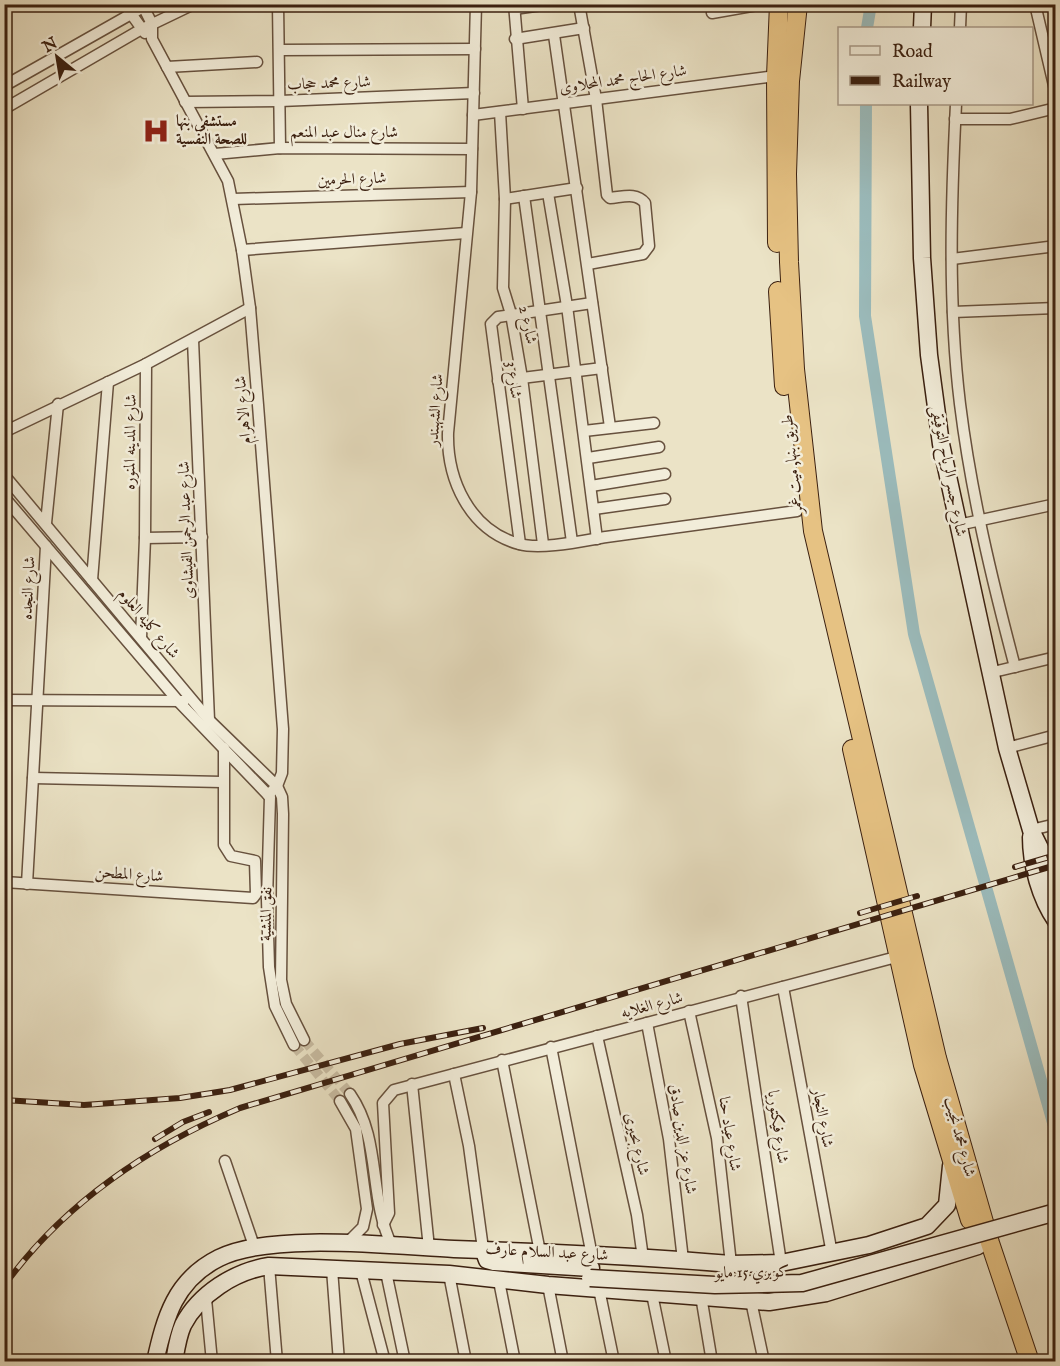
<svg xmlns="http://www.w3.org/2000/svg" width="1060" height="1366" font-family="'IM FELL English',Amiri,serif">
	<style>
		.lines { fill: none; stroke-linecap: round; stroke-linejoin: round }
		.canal { stroke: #9bbcbd; stroke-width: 12 }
		.minor-tunnel { stroke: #c8bca2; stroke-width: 10; stroke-dasharray: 10 5; stroke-linecap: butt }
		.minor-casing { stroke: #67513e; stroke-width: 13 }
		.secondary-casing { stroke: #3b2010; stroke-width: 19 }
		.trunk-casing { stroke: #3b2010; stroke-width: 20 }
		.minor { stroke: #f2edda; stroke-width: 10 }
		.secondary { stroke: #f2edda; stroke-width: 16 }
		.trunk { stroke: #e6c283; stroke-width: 18 }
		.rail-casing { stroke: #3b2010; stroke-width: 6 }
		.rail { stroke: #f2edda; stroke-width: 4; stroke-dasharray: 11; stroke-linecap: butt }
		.secondary-bridge-casing { stroke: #3b2010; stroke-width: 19; stroke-linecap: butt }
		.secondary-bridge { stroke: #f2edda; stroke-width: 16 }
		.labels { text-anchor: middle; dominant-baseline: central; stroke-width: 5; stroke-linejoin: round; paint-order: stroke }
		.street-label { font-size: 16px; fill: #3b2010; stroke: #f2edda }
		.poi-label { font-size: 16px; font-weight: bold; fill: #3b2010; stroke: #f2edda; text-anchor: start }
	</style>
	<rect width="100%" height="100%" fill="#ebe3c6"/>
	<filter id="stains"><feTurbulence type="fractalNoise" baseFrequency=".00333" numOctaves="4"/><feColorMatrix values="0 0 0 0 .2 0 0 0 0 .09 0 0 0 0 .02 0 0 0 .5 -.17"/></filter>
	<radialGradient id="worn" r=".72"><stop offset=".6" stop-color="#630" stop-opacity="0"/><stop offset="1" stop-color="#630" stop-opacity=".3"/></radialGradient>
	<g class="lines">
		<!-- canal -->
		<g class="canal">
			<path d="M867,28L871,4"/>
			<path d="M866,104L865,316L914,634L1056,1133"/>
		</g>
		<!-- minor-tunnel -->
		<g class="minor-tunnel">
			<path d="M304,1040L350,1094"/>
			<path d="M294,1045L340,1101"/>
		</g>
		<defs>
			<g id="minor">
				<path d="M124,4L145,33"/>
				<path d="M142,4L152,24V39L228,181L242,250L250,308L258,405L283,729L282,773L277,786L268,795"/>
				<path d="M278,4L280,148"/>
				<path d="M476,4L471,192L448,433C447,479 469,530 519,544C541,550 582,541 606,537C669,529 733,520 797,511"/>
				<path d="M514,4L523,109"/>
				<path d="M579,4L596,99L607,195L610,198C623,197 636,192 645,203L649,246L643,254L588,264"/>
				<path d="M1035,4L1056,94"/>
				<path d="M514,9L549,4"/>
				<path d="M712,13L764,4"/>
				<path d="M960,28L961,4"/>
				<path d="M554,35L610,427"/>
				<path d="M515,39L584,28"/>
				<path d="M280,50L475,49"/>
				<path d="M167,67L257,62"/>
				<path d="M4,86L147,5"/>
				<path d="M185,102L280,101L474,93"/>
				<path d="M956,104C951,203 948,305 960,404C971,493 992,580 1015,667"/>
				<path d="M4,109L140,30L194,4"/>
				<path d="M500,112L505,199L503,288L511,314L522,378L543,544"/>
				<path d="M473,115L776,76"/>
				<path d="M955,119H1010L1056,108"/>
				<path d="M215,154L280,148L472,149"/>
				<path d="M548,193L567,306L597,539"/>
				<path d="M524,196L572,542"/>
				<path d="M233,199L471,192"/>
				<path d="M505,199L577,188"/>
				<path d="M242,250L466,233"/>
				<path d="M952,259L1056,246"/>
				<path d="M953,312L1056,308"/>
				<path d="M193,340L209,720"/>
				<path d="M498,381L602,368"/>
				<path d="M584,431L654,423"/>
				<path d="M4,432L146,364"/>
				<path d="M588,458L659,447"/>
				<path d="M4,475L209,720L277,786L282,797L283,814L281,980L286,1004L304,1040"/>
				<path d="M591,486L665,474"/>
				<path d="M4,497L179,702L270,797L267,899L269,967L275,1006L294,1045"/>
				<path d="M594,509L665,499"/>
				<path d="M46,523L58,404"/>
				<path d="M958,525L1056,504"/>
				<path d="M145,538L202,537"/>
				<path d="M520,544L491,324L498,317L592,303"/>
				<path d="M92,580L108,382"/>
				<path d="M141,638L145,538L146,364L250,308"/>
				<path d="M989,673L1056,657"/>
				<path d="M4,700L184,701"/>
				<path d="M1007,748L1056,735"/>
				<path d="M33,778L222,782"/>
				<path d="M1031,830L1056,824"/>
				<path d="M4,882L253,898L256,894L255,861L231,856L224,845V748"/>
				<path d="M27,884L46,546"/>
				<path d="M783,987L832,1254"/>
				<path d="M741,996L781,1263"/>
				<path d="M689,1011L717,1138L731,1264"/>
				<path d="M647,1023L669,1139L683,1260"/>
				<path d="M597,1036L637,1215L643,1258"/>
				<path d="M551,1047L592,1256"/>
				<path d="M502,1060L540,1252"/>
				<path d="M454,1074L469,1146L483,1249"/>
				<path d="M412,1084L429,1248"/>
				<path d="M350,1094C382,1140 368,1197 392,1246"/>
				<path d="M340,1101L356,1129L367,1209L363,1227L347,1243"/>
				<path d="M225,1161L254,1246"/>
				<path d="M383,1225L389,1213L383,1103L394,1090L900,956"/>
				<path d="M269,1266L277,1362"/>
				<path d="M332,1269L339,1362"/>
				<path d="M361,1271L385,1362"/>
				<path d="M386,1272L405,1362"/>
				<path d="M449,1274L466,1362"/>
				<path d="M499,1281L515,1362"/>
				<path d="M548,1285L563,1362"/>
				<path d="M599,1289L614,1362"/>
				<path d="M652,1294L666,1362"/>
				<path d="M701,1296L712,1362"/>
				<path d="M206,1299L212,1362"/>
				<path d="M751,1301L764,1362"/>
			</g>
			<g id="secondary">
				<path d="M922,28L923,4"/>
				<path d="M919,104L922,258L929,355L941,444L1007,748L1031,830L1045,858L1056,892"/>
				<path d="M1031,837C1031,865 1040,898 1056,921"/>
				<path d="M483,1249L487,1260L494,1262L591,1268"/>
				<path d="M155,1362C165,1317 175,1280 219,1258C271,1232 393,1246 454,1249C546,1252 639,1256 731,1264L781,1263L869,1245L927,1226L947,1205L951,1166"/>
				<path d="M174,1362C176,1350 178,1336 183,1325C199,1294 235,1271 269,1266L449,1274L548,1285L769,1302L826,1293L978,1246"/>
			</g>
			<g id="trunk">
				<path d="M798,4L790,81L787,174L789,262L795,369L813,531L937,1058L990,1243L1030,1362"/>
				<path d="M777,243L776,76L779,4"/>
				<path d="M778,291L784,386"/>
				<path d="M852,749L923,1065L970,1220"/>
			</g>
		</defs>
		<!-- minor casing -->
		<use href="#minor" class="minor-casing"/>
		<!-- secondary casing -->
		<use href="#secondary" class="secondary-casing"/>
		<!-- trunk casing -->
		<use href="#trunk" class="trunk-casing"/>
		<!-- minor -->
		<use href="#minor" class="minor"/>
		<!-- secondary -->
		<use href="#secondary" class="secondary"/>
		<!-- trunk -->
		<use href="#trunk" class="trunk"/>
		<defs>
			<g id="rail">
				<path d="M1015,867L1056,855"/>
				<path d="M860,913L917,896"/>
				<path d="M4,1100L84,1105L180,1098L230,1090L400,1044L483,1028"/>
				<path d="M155,1139L183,1122L209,1112"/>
				<path d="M4,1286C63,1204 148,1147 240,1108L1056,865"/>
			</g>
		</defs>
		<!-- rail casing -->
		<use href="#rail" class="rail-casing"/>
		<!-- rail -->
		<use href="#rail" class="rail"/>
		<defs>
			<path id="secondary-bridge" d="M590,1278L715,1285L802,1283L1056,1212"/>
		</defs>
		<!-- secondary-bridge casing -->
		<use href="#secondary-bridge" class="secondary-bridge-casing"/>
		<!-- secondary-bridge -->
		<use href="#secondary-bridge" class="secondary-bridge"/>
	</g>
	<!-- icons -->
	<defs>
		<symbol id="hospital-bare" viewBox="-9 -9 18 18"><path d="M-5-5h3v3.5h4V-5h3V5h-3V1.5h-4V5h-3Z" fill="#8f2418" stroke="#f2edda" stroke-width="2.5" paint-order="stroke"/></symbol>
	</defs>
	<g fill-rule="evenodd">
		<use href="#hospital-bare" x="137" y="112" width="38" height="38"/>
	</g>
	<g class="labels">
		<!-- street labels -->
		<g class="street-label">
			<text transform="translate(623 80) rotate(-8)">شارع الحاج محمد المحلاوى</text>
			<text transform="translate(329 84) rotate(-2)">شارع محمد حجاب</text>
			<text x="344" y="133">شارع منال عبد المنعم</text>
			<text transform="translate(352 180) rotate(-2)">شارع الحرمين</text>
			<text transform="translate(527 325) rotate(78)">شارع 2</text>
			<text transform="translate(513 380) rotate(82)">شارع 3</text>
			<text transform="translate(244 410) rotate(-95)">شارع الاهرام</text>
			<text transform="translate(436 410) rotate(-86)">شارع الشهبندر</text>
			<text transform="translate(131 442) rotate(-89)">شارع المدينه المنوره</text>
			<text transform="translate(793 464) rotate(-96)">طريق بنها, ميت غمر</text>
			<text transform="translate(948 471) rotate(79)">شارع جسر الرياح التوفيقى</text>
			<text transform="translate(187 530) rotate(-92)">شارع عبد الرحمن الفيشاوى</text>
			<text transform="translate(29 588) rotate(-87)">شارع النجده</text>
			<text transform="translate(148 624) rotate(50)">شارع كليه العلوم</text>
			<text transform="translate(129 875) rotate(4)">شارع المطحن</text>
			<text transform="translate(267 914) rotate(-89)">نفق المنشية</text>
			<text transform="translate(652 1006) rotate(-15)">شارع الغلايه</text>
			<text transform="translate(822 1118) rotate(80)">شارع النجار</text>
			<text transform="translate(777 1127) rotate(82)">شارع فيكتوريا</text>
			<text transform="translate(729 1134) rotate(81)">شارع عياد حنا</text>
			<text transform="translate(959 1137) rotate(75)">شارع محمد نجيب</text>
			<text transform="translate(682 1139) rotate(81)">شارع عز الدين صادق</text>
			<text transform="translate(636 1144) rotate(77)">شارع بحيرى</text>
			<text transform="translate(547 1253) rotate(3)">شارع عبد السلام عارف</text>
			<text transform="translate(752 1273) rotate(-1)">كوبري 15 مايو</text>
		</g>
		<!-- poi labels -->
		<g class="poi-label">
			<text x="176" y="122">مستشفى بنها<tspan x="176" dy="18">للصحة النفسية</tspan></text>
		</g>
	</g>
	<!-- margin -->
	<rect width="1060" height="1366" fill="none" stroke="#ebe3c6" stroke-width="24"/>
	<rect x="6" y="6" width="1048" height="1354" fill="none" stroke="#3b2010" stroke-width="3"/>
	<rect x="12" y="12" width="1036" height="1342" fill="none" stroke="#3b2010" stroke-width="1.5"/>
	<!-- legend -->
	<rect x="838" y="27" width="195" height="78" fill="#f2edda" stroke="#a99b89" stroke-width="1.5"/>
	<rect x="850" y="46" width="30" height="9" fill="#f2edda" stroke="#a99b89" stroke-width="1.5"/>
	<text x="892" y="57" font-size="18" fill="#3b2010">Road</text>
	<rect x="850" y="76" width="30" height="9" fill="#3b2010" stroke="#a99b89" stroke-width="1.5"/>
	<text x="892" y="87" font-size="18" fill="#3b2010">Railway</text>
	<!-- north arrow -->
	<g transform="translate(57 57) rotate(330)" stroke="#f2edda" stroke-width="4.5" paint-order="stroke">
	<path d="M0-4.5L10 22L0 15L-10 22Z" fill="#3b2010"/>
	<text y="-9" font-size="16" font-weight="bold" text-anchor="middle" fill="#3b2010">N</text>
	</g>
	<rect width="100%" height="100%" filter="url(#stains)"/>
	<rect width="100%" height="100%" fill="url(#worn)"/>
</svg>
